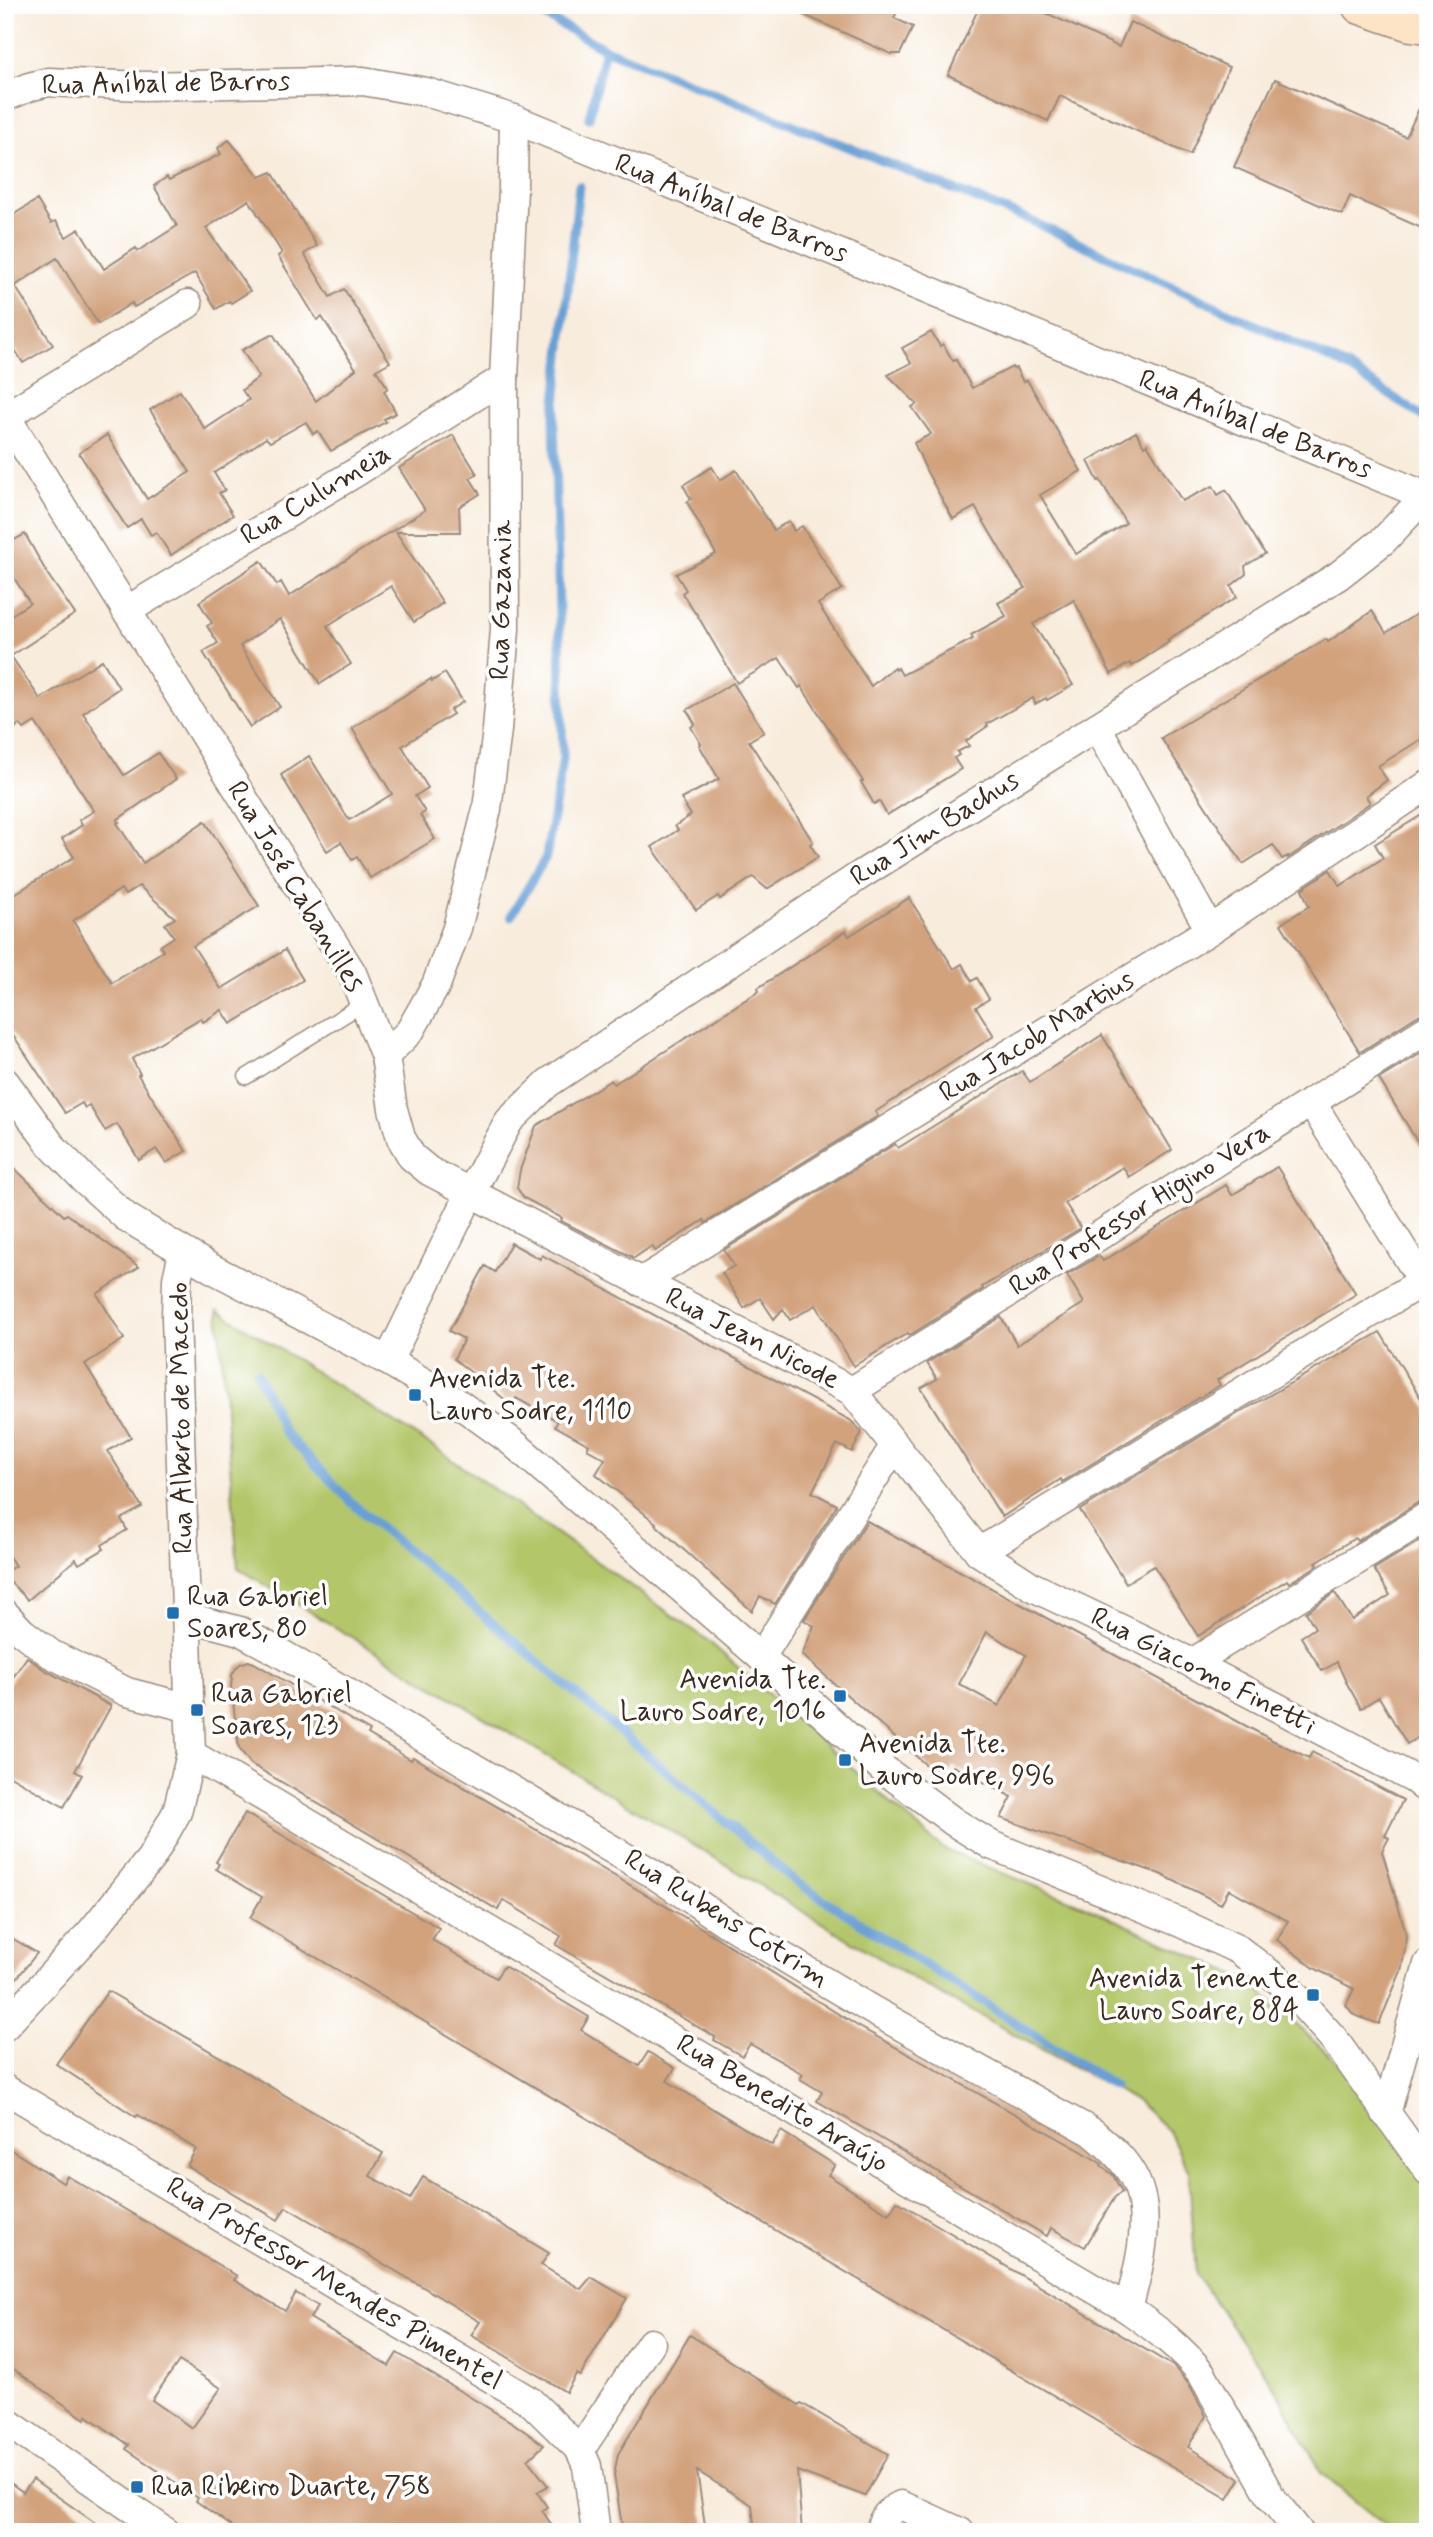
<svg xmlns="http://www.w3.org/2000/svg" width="1433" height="2537" font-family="Mynerve,sans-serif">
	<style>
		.green { fill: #b3c76b; stroke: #777844; stroke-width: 2 }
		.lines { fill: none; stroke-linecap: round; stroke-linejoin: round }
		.stream { stroke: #699fd6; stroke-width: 9 }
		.building { fill: #d2a27d; fill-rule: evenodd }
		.lane-casing { stroke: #9a8b7d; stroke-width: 17 }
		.street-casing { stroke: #9a8b7d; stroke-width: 31 }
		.secondary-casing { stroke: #9a8b7d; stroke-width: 41 }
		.lane { stroke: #fff; stroke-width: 14 }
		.street { stroke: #fff; stroke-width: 28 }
		.secondary { stroke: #fee4c6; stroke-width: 38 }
		.poi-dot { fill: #1f6fb2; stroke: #fff; stroke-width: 2.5 }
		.labels { text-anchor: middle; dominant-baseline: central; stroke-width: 7; stroke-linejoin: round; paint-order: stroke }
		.street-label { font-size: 28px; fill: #3b2a1e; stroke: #fff }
		.poi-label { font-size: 28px; fill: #3b2a1e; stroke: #fff; text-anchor: start }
	</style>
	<rect width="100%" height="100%" fill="#fff"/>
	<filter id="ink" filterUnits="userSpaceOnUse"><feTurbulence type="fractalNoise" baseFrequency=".0143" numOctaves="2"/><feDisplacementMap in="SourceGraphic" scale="14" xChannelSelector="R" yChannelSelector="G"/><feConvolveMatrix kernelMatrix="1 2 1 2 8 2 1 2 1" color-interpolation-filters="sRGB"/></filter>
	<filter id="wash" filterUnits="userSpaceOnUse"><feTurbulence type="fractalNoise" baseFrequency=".00686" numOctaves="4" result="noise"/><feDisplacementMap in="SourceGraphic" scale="28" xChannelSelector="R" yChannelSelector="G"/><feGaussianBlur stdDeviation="1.57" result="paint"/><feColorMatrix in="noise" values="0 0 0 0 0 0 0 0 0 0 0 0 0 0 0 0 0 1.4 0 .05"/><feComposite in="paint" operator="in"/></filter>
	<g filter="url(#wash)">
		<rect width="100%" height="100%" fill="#f8ecdc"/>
		<!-- green -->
		<path class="green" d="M218,1310L437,1449L706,1639L943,1849L1087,1907L1251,1982L1358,2082L1428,2184V2532H1393L1321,2473L1276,2389L1196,2275L1189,2172L1169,2131L1137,2101L927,1987L238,1568Z"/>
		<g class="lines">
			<!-- stream -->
			<g class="stream">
				<path d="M525,5L605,49L1029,220L1347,367L1428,420"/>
				<path d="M589,118L605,49"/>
				<path d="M511,916L546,857L563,759L554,421L579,186"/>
				<path d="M257,1372L284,1432L352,1503L795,1881L1114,2086"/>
			</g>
		</g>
		<g id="blocks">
			<!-- building -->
			<g class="building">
				<path d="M782,5H900L894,18L913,27L900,54H891Z"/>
				<path d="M980,5H1029L1119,47L1130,22L1229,67L1190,155L1060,96L1048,121L948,75Z"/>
				<path d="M1275,79L1406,137L1428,89V231L1350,196L1342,215L1234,167Z"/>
				<path d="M229,140L260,177L272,172L317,246L304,254L330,297L344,289L390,362L376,370L388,388L384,391L396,413L384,419L386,422L331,451L318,431L313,434L306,422L270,442L266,438L214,473L225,490L219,493L233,515L171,555L156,532L151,535L141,519L127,528L79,453L107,435L147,499L190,472L150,410L180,391L205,429L249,400L242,390L259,377L242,350L273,334L316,401L356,369L322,317L317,320L278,256L282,253L249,200L206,228L250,291L231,303L229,301L216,309L195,273L134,307L132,303L98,324L57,258L15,286L53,345L23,363L5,334V220L37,200L51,223L56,221L66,237L79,229L104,269L136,248L138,251L177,226L154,186L167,177L169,180L221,154L218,148Z"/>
				<path d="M931,332L940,346L943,344L953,361L956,360L972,388L1012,367L1013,369L1016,368L1023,382L1027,380L1081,471L1040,495L1076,554L1126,523L1100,480L1098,481L1088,461L1136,432L1144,446L1147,444L1182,501L1213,486L1218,495L1226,490L1265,554L1245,566L1246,574L1231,586L1237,597L1167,640L1169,642L1132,666L1130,663L1111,674L1074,600L1033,624L1073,685L1047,700L1046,698L1035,704L1033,698L987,724L988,726L966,741L969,746L957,752L959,755L954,758L961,769L887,815L879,801L874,804L861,782L863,781L801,686L799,688L779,658L737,683L696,613H695L682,593L686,590L676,574L716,554L687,502L691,499L683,485L712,467L720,480L736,470L774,530L789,521L794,531L802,526L842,589L818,604L871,686L894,667L896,670L898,668L902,675L973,639L971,635L1006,616L998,603L1026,588L1016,576L975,507L953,519L927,472L914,443L931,434L912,407L917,404L888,375L911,363L902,348Z"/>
				<path d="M453,435L477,474L470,478L480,494L459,507L460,532H396L443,603L414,622L391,586L327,626L351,664L320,684L280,619L240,646L280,707L250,727L203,652L218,643L207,626L212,623L199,602L261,561L277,585L281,582L289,596L425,510L399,468Z"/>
				<path d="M25,534L48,575L75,614L11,656L40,699L102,660L119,688L83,713L124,775L158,753L176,779L117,820L119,822L117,823L143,863L205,821L224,851L259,906L193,946L221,989L285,950L303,980L231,1024L222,1010L203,1022L201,1018L132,1059L140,1074L138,1075L186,1151L166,1163L156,1149L139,1160L117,1124L105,1131L89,1105L85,1108L82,1103L65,1113L5,1023V900L74,857L62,839L82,825L79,820L94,811L35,722L24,729L20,724L5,734V619L30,603L5,564V545ZM139,886L175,918L165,924L174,937L160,946L163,951L112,983L73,921L121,889L125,895Z"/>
				<path d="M1428,607V735L1378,766L1387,780L1366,796L1370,803L1288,858V856L1282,859L1273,845L1243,864L1161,738L1326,639L1328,642L1372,611L1386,633Z"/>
				<path d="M445,673L463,702L450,710L453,714L402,746L428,788L415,796L425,812L420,815L435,839L370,878L357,857L352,860L341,842L327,851L281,775L309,756L349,820L353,818L392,794L352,728L431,679L432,681Z"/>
				<path d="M733,683L764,732L749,741L813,842L810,844L818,857L767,889L753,877L720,899L718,896L696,910L652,847L678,830L675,826L691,815L681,799L719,779L699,745L701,744L691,727L695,724L687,710Z"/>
				<path d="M1428,811V1012L1419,1015L1360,1052L1281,924L1309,906L1302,889L1330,870L1340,886L1383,858L1375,844Z"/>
				<path d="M909,898L954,969L962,964L972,981L977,978L989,999L976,1007L994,1036L875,1112L878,1116L705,1223L704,1220L655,1251L652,1246L634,1258L561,1221L562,1218L524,1198L517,1188L520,1170L536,1126L611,1080L614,1084L759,991L758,988L846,931L849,936Z"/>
				<path d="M1102,1035L1172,1150L1129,1177L1123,1167L1065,1203L1081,1228L982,1287L983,1289L910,1335L908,1333L854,1366L816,1305L790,1320L783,1309L774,1319L760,1298L744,1308L722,1273L734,1266L724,1250L895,1144L898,1148L1022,1071L1030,1082Z"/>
				<path d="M1428,1049V1159L1379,1079Z"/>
				<path d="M5,1159L64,1216L67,1214L139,1267L97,1294L124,1339L85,1364L131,1437L108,1451L142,1507L121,1519L127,1530L102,1545L104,1549L79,1564L76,1559L28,1600L5,1577V1572L15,1566L5,1550Z"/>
				<path d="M1277,1167L1356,1294L1217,1380L1220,1385L1062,1482L1061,1479L1002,1517L921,1388L937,1379L927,1363L1001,1317L1017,1345L1084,1303L1067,1275L1099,1256L1103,1261L1226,1185L1232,1195Z"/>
				<path d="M511,1243L540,1259L542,1255L850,1420L862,1432L852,1452L837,1444L812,1492L837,1505L775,1604L760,1596L752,1611L655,1524L656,1523L596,1474L605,1459L587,1449L589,1445L555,1426L558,1421L516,1398L512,1405L454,1359L464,1339L449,1331L485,1266L495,1272Z"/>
				<path d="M1380,1332L1428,1410V1499L1419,1502L1357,1541L1355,1538L1316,1562L1318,1565L1289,1583L1287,1580L1198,1636L1154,1566L1126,1583L1080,1510L1237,1414Z"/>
				<path d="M867,1521L1272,1740L1309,1758L1312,1752L1403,1800L1385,1836L1389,1838L1382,1851L1406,1933L1405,1949L1401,1971L1379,2024L1354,2015L1346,2005L1354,1989L1314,1968L1277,1940L1288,1921L1229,1889L1221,1904L1160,1874L1001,1818L1012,1797L953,1766L945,1782L802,1655L814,1626L804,1620ZM987,1632L1026,1655L999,1706L959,1684Z"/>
				<path d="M1428,1536V1732L1407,1744L1379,1697L1361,1708L1346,1682L1337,1662L1322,1671L1301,1637L1315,1628L1306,1612L1335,1593L1352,1620L1390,1595L1374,1569Z"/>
				<path d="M27,1657L43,1669L111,1706L75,1771L82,1775L64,1807L5,1773V1689Z"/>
				<path d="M248,1661L254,1663L370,1731L368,1734L411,1760L413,1757L684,1917L856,2025L1083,2152L1102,2164L1101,2166L1113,2175L1122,2192L1115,2197L1085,2247L1051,2228L1047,2236L817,2101L822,2092L800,2079L803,2074L750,2044L742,2056L714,2040L715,2037L556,1945L561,1936L503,1900L498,1910L251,1764L239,1748L231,1687L232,1675L236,1668L240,1664Z"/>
				<path d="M245,1813L439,1928L432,1940L496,1978L504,1966L589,2017L581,2030L639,2066L648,2052L675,2068L667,2081L772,2145L781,2131L835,2165L828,2175L889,2214L897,2201L1173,2366L1188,2383L1206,2416L1188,2447L1240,2479L1228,2499L250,1918L262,1897L216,1869L219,1864L216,1862Z"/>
				<path d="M5,1934L37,1953L5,1993Z"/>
				<path d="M108,1991L383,2153L370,2176L410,2199L423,2177L549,2253L541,2265L581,2289L591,2277L627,2298L580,2376L576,2374L566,2392L471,2335L480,2322L423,2287L286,2207L278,2220L187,2166L196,2149L138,2115L136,2117L56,2064Z"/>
				<path d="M5,2146L63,2183L67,2176L121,2207L237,2276L234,2280L285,2311L296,2293L318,2306L310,2318L389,2366L397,2353L513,2423L544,2445L528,2460L548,2486L537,2492L547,2507L542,2510L556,2532H240L196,2501L198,2498L126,2449L129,2445L87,2416L85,2419L5,2363ZM179,2361L221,2388L192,2428L152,2400Z"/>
				<path d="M690,2335L799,2405L801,2403L888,2454L865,2496L797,2471L802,2532H755L752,2505L697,2471L706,2532H623L614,2475L618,2454Z"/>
				<path d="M5,2479L23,2492L33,2479L108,2532H5Z"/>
			</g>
		</g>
	</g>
	<g filter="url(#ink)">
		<use href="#blocks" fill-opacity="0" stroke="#9a8b7d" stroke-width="2"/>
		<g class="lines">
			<defs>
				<path id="lane" d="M246,1077L364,1003"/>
				<g id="street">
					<path d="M5,97L29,87L48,82L144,86L363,81L426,92L514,119L1426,496"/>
					<path d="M5,415L352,973L385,1056L393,1109L401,1138L412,1157L429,1171L852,1391L979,1552L1033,1587L1192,1663L1414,1779L1428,1790"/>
					<path d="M6,416L188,304"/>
					<path d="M126,611L358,471L504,378"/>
					<path d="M1097,727L1210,930"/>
					<path d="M385,1056L410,1031L436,985L457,928L487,809L497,730L505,629L504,378L513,189L514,119"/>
					<path d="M5,1082L51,1145L85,1180L126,1217L211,1268L388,1361L455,1401L512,1442L761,1657L882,1768L954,1822L991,1845L1181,1923L1239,1950L1286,1986L1333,2038L1428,2171"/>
					<path d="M1311,1102L1428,1290"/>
					<path d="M641,1282L1210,930L1428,785"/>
					<path d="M388,1361L471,1192L509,1121L548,1083L862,874L1338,576L1384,540L1428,493"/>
					<path d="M852,1391L1428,1029"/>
					<path d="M979,1552L1428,1278"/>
					<path d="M5,1614L22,1632L51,1654L127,1692L190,1708"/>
					<path d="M187,1617L240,1631L277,1651L652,1873L725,1922L872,2010L1092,2132C1106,2144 1120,2155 1130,2171C1156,2210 1139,2268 1128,2309"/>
					<path d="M761,1657L895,1445"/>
					<path d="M1192,1663L1428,1516"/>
					<path d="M191,1754L1128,2309C1156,2329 1181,2347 1202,2374L1271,2497L1299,2532"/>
					<path d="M5,2026L91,1932L151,1858L177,1812L191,1754L176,1318L177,1279L183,1252"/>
					<path d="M5,2089L530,2401L580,2450L587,2466L596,2532"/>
					<path d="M1386,2114L1428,1964"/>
					<path d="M5,2421L166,2532"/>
					<path d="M580,2450L651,2343"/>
					<path d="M881,2532C880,2519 890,2510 901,2505L960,2532"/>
				</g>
				<path id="secondary" d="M1361,5L1411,22L1428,24"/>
			</defs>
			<!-- lane casing -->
			<use href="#lane" class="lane-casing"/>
			<!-- street casing -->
			<use href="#street" class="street-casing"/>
			<!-- secondary casing -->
			<use href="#secondary" class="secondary-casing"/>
			<!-- lane -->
			<use href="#lane" class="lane"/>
			<!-- street -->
			<use href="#street" class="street"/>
			<!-- secondary -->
			<use href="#secondary" class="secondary"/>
		</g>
	</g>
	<!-- markers -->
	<g class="poi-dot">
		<rect x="408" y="1388" width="14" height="14" rx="3.5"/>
		<rect x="166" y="1606" width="14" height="14" rx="3.5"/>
		<rect x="833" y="1689" width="14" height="14" rx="3.5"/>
		<rect x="190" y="1703" width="14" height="14" rx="3.5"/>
		<rect x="838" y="1753" width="14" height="14" rx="3.5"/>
		<rect x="1306" y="1988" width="14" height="14" rx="3.5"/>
		<rect x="130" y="2480" width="14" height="14" rx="3.5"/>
	</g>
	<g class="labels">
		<!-- street labels -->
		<g class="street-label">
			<text transform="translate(166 84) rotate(-1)">Rua Aníbal de Barros</text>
			<text transform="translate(731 209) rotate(22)">Rua Aníbal de Barros</text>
			<text transform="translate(1255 425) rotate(22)">Rua Aníbal de Barros</text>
			<text transform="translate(316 495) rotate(-31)">Rua Culumeia</text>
			<text transform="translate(502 600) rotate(-89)">Rua Gazania</text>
			<text transform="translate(935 829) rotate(-32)">Rua Jim Bachus</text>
			<text transform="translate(295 887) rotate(59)">Rua José Cabanilles</text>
			<text transform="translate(1037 1037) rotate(-32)">Rua Jacob Martius</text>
			<text transform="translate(1140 1210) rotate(-32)">Rua Professor Higino Vera</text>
			<text transform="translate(752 1339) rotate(27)">Rua Jean Nicode</text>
			<text transform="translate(182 1418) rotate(-91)">Rua Alberto de Macedo</text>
			<text transform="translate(1203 1672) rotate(27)">Rua Giacomo Finetti</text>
			<text transform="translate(726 1919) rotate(32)">Rua Rubens Cotrim</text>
			<text transform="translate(782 2104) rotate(31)">Rua Benedito Araújo</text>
			<text transform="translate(334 2284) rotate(31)">Rua Professor Mendes Pimentel</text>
		</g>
		<!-- poi labels -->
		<g class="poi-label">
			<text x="429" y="1379">Avenida Tte.<tspan x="429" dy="32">Lauro Sodre, 1110</tspan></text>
			<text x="187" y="1597">Rua Gabriel<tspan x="187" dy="32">Soares, 80</tspan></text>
			<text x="826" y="1680" text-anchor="end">Avenida Tte.<tspan x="826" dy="32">Lauro Sodre, 1016</tspan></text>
			<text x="211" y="1694">Rua Gabriel<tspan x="211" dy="32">Soares, 123</tspan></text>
			<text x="859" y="1744">Avenida Tte.<tspan x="859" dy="32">Lauro Sodre, 996</tspan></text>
			<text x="1299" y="1979" text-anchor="end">Avenida Tenente<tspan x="1299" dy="32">Lauro Sodre, 884</tspan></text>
			<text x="151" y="2487">Rua Ribeiro Duarte, 758</text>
		</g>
	</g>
	<!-- margin -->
	<rect width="1433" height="2537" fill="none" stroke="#fff" stroke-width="28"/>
</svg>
